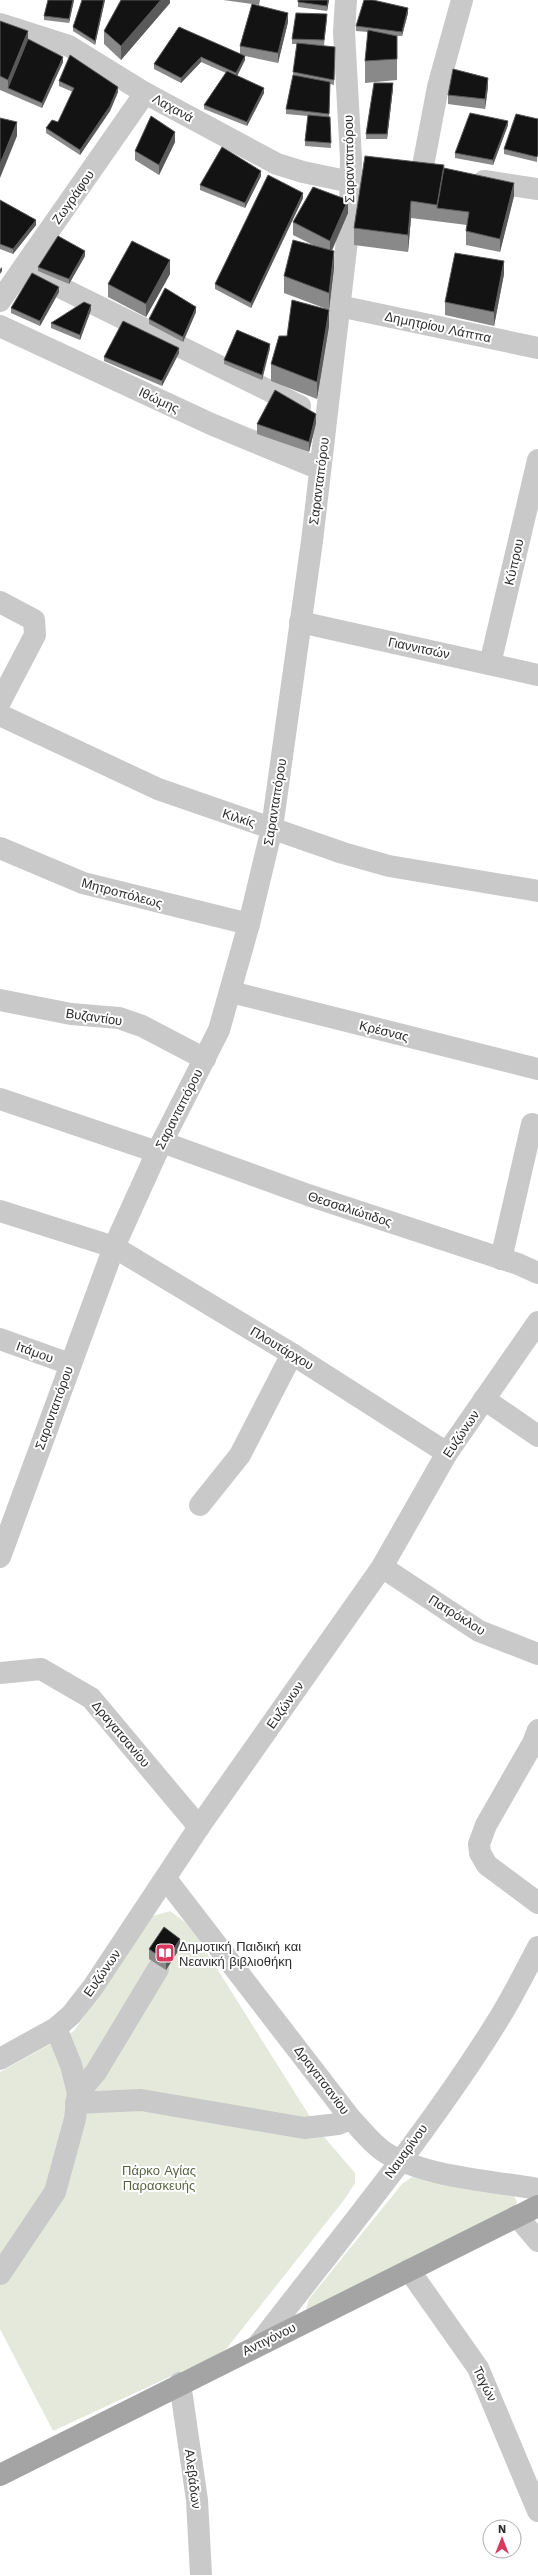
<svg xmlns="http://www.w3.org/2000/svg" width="538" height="2575" font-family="'Work Sans',sans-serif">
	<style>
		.green { fill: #e5e9db }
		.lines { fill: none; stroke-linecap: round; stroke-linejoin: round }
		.minor { stroke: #c9c9c9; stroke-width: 22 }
		.major { stroke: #a4a4a4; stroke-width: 22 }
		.wall { fill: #898989 }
		.shaded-wall { fill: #5a5a5a }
		.building { fill: #131313; stroke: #5a5a5a }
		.labels { text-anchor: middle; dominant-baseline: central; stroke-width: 4; stroke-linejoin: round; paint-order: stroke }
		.street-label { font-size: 13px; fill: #2c2c2c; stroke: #fff }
		.poi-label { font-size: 13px; fill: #2c2c2c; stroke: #fff; text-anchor: start }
		.park-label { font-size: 13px; fill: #56643d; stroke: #fff }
	</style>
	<rect width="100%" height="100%" fill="#fff"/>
	<!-- green -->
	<g class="green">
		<path d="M170,1911L185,1922L199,1940L319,2131L355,2173V2183L344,2200L227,2348L219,2354L53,2431L0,2329V2072L74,2031L153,1916Z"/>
		<path d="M412,2177L503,2189L514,2196L517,2202L515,2207L308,2310L306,2309L309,2299L402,2184Z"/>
	</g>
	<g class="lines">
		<!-- minor -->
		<g class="minor">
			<path d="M0,24L69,46L145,93L277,164L303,172L351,182"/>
			<path d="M422,171L438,87L462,0"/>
			<path d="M484,181L538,189"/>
			<path d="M23,269L300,406"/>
			<path d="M0,301L145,93"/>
			<path d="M339,306L538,348"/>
			<path d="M0,326L211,424L320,469"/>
			<path d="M0,602L34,620L35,635L0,702"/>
			<path d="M300,622L538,675"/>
			<path d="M490,664L538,460"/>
			<path d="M0,715L158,789L343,853L389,866L538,891"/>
			<path d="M0,848L83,883L249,924"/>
			<path d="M231,992L538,1069"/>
			<path d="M0,1000L71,1014L119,1018L142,1026L205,1059"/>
			<path d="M0,1099L157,1152"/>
			<path d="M162,1142L308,1195L518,1264L538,1273"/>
			<path d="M0,1211L114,1247L292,1354L447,1453"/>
			<path d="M501,1259L532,1124"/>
			<path d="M0,1339L70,1364"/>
			<path d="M484,1399L538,1436"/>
			<path d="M200,1505L240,1455L292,1354"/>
			<path d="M0,1557L114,1247L157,1152L219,1030L249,924L272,828L312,541L350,215L351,159L344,32L346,0"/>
			<path d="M382,1567L479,1631L538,1654"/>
			<path d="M0,1673L41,1669L91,1698L199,1827"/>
			<path d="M538,1730L533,1743L486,1825L479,1844L480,1853L487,1865L538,1903"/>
			<path d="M166,1879L351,2119C362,2130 373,2145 386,2153C425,2177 493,2181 538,2189"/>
			<path d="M0,2059L56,2028L71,2015L93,1987L199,1827L382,1567L447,1453L538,1322"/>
			<path d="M78,2093L96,2072L158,1969"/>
			<path d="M76,2103L141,2100L304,2128L338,2124L351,2119"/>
			<path d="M517,2216L538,2241"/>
			<path d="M409,2270L478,2368L538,2511"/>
			<path d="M0,2274L55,2192L75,2119L78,2093L71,2065L56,2028"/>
			<path d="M258,2345C341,2237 429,2132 500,2017C514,1994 526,1970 538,1947"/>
			<path d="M180,2383L197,2500L201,2575"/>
		</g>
		<!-- major -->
		<path class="major" d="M0,2475L538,2206"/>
	</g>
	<!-- wall -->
	<g class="wall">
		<path d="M48,0H74L69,23L44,20V16Z"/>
		<path d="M105,0L95,45L73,31V27Z"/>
		<path d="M170,0V3L121,60L104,44V31Z"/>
		<path d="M223,0H260L259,5Z"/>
		<path d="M329,0L327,11L298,7V2Z"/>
		<path d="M408,13L402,36H395L397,59V80L365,83V61L368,32L356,31V26Z"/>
		<path d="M327,19L324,45H319L335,47L334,85L330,84L329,117L331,148L305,146V141L308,116L286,114V109L293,75L297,44H292V39Z"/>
		<path d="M0,21L28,31V39L63,62L42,108L0,90Z"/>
		<path d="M288,22L278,63L245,56V60L237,76L264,93L247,126L204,109V105L226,73L201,62L181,83L154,69V64L179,27L240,54V46Z"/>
		<path d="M59,81L118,92L110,111L80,155L46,133V128L58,122L73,92L59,86Z"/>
		<path d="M488,87L485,109L448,104V95Z"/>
		<path d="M393,88L387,139H366V134Z"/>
		<path d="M538,119L537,162L504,154V149Z"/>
		<path d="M508,125L493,165L455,158V153Z"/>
		<path d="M175,142L159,175L135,160V151Z"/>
		<path d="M444,168L514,196L500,252L466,245V231L467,225L411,218L408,252L354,245V228Z"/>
		<path d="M261,176L245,208L200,190V185Z"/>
		<path d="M303,198L251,308L215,289V284Z"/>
		<path d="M0,200L36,225L13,254L0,249Z"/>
		<path d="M348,213L332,251L334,268L329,310V326L317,399L271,381V364L287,336L324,308L284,293V276L313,245L293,235V222Z"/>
		<path d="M85,256L69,284L38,271V267Z"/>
		<path d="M170,274L146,317L108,297V284Z"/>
		<path d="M504,274L494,326L445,315V302Z"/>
		<path d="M59,292L40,326L11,313V308Z"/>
		<path d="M91,310L80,340L51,328V323Z"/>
		<path d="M196,312L183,342L149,324V319Z"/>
		<path d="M270,348L262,380L224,364V360Z"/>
		<path d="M179,353L162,386L104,361V357Z"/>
		<path d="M316,423L309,452L257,434V424Z"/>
		<path d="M180,1948L166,1970L149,1959V1949Z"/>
	</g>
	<!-- shaded-wall -->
	<g class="shaded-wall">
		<path d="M73,0H74L69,23V19Z"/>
		<path d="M104,0H105L95,45V41Z"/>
		<path d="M161,0H170V3L121,60V46Z"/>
		<path d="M328,0H329L327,11V6Z"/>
		<path d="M408,8V13L402,36V32Z"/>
		<path d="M288,13V22L278,63V53Z"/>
		<path d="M28,31V44L8,88V80Z"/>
		<path d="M245,56V60L236,78V73Z"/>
		<path d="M63,57V62L42,108V103Z"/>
		<path d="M201,57V62L181,83V78Z"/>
		<path d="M488,78V87L485,109V99Z"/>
		<path d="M393,83V88L387,139V134Z"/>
		<path d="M118,87V92L110,111L80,155V150Z"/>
		<path d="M264,88V93L247,126V122Z"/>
		<path d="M508,121V125L493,165V160Z"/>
		<path d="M17,122V136L0,178V164Z"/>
		<path d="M175,132V142L159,175V165Z"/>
		<path d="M261,171V176L245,208V203Z"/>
		<path d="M514,183V196L500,252V239Z"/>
		<path d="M303,193V198L251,308V303Z"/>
		<path d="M348,200V213L330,254V241Z"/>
		<path d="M411,201V218L408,252V235Z"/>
		<path d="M36,220V225L13,254V249Z"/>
		<path d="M85,251V256L69,284V279Z"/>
		<path d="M334,251V268L329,310V326L317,399V382L329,310V293Z"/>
		<path d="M170,260V274L146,317V304Z"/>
		<path d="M504,261V274L494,326V312Z"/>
		<path d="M2,267V271L0,274V269Z"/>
		<path d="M59,287V292L40,326V321Z"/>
		<path d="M91,305V310L80,340V335Z"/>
		<path d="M196,307V312L183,342V337Z"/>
		<path d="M270,344V348L262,380V375Z"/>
		<path d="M179,348V353L162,386V381Z"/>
		<path d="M316,414V423L309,452V442Z"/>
		<path d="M180,1939V1948L166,1970V1961Z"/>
	</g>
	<!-- building -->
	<g class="building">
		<path d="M48,0H73L69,19L44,16Z"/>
		<path d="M82,0H104L95,41L73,27Z"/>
		<path d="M121,0H161L121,46L104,31Z"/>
		<path d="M298,0H328L327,6L298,2Z"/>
		<path d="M364,0H373L408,8L402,32L356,26Z"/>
		<path d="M252,4L288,13L278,53L240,46Z"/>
		<path d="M296,13L327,14L324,40L292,39Z"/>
		<path d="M0,21L28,31L8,80L0,76Z"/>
		<path d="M179,27L245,56L236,73L201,57L181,78L154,64Z"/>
		<path d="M368,30L397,36V59L365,61Z"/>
		<path d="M28,39L63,57L42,103L8,88Z"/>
		<path d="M297,43L335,47L334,80L293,72Z"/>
		<path d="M70,55L118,87L110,106L80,150L46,128L52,120L58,122L74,88L59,81Z"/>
		<path d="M453,69L488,78L485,99L448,95Z"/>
		<path d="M227,71L264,88L247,122L204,105Z"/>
		<path d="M293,75L330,82L329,114L286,109Z"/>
		<path d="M374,83H393L387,134H366Z"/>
		<path d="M470,113L508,121L493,160L455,153Z"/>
		<path d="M516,114L538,119V154L537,157L504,149Z"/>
		<path d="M308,115L330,117L331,143L305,141Z"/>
		<path d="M151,116L175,132L159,165L135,151Z"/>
		<path d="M0,118L17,122L0,164Z"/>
		<path d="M222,147L261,171L245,203L200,185Z"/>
		<path d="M365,156L444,165L437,205L411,201L408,235L354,228Z"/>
		<path d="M444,168L514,183L500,239L466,231L469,212L437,208Z"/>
		<path d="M268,175L303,193L251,303L215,284Z"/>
		<path d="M313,187L348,200L330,241L293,222Z"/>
		<path d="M0,200L36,220L13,249L0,244Z"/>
		<path d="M58,236L85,251L69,279L38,267Z"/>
		<path d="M293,240L334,251L329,293L284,276Z"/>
		<path d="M132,241L170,260L146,304L108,284Z"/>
		<path d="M455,253L504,261L494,312L445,302Z"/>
		<path d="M32,273L59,287L40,321L11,308Z"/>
		<path d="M165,288L196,307L183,337L149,319Z"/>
		<path d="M292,300L329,310L317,382L271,364L279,336H287Z"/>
		<path d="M84,302L91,305L80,335L51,323Z"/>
		<path d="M123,321L179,348L162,381L104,357Z"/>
		<path d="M237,330L270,344L262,375L224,360Z"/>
		<path d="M275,390L316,414L309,442L257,424Z"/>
		<path d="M164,1927L180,1939L166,1961L149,1949Z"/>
	</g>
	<!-- icons -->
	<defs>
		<symbol id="library-square" viewBox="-11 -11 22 22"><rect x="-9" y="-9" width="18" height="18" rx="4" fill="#d83a5f" stroke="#fff"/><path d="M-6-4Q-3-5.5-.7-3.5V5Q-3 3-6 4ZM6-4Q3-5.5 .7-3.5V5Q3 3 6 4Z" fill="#fff"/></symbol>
	</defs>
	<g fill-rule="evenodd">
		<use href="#library-square" x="154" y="1942" width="22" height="22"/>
	</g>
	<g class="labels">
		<!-- street labels -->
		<g class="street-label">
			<text transform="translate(173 108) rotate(29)">Λαχανά</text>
			<text transform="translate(349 159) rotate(-91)">Σαρανταπόρου</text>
			<text transform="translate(73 197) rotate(-55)">Ζωγράφου</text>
			<text transform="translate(438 327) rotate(12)">Δημητρίου Λάππα</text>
			<text transform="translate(159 400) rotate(25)">Ιθώμης</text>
			<text transform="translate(319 481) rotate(-83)">Σαρανταπόρου</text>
			<text transform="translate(514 562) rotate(-77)">Κύπρου</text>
			<text transform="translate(419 648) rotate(12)">Γιαννιτσών</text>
			<text transform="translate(275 802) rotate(-81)">Σαρανταπόρου</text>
			<text transform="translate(239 818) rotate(18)">Κιλκίς</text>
			<text transform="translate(122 893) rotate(15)">Μητροπόλεως</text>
			<text transform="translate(94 1017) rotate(8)">Βυζαντίου</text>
			<text transform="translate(384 1031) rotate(14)">Κρέσνας</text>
			<text transform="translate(179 1109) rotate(-63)">Σαρανταπόρου</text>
			<text transform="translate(350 1209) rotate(18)">Θεσσαλιώτιδος</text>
			<text transform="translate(282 1348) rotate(31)">Πλουτάρχου</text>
			<text transform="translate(35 1352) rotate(20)">Ιτάμου</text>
			<text transform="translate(54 1408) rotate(-70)">Σαρανταπόρου</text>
			<text transform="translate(461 1434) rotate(-56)">Ευζώνων</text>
			<text transform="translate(457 1615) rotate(32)">Πατρόκλου</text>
			<text transform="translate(285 1705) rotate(-55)">Ευζώνων</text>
			<text transform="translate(121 1734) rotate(50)">Δραγατσανίου</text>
			<text transform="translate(102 1973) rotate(-55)">Ευζώνων</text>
			<text transform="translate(322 2080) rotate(53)">Δραγατσανίου</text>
			<text transform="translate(406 2151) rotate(-54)">Ναυαρίνου</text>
			<text transform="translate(269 2339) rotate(-26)">Αντιγόνου</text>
			<text transform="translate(485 2384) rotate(64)">Ταγών</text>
			<text transform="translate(193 2479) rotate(83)">Αλεβάδων</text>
		</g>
		<!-- poi labels -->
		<g class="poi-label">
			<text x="179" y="1946">Δημοτική Παιδική και<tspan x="179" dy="15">Νεανική βιβλιοθήκη</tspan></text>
		</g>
		<!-- park labels -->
		<g class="park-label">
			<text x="159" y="2170">Πάρκο Αγίας<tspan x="159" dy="15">Παρασκευής</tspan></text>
		</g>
	</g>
	<!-- north arrow -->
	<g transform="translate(502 2539)"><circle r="19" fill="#ffffff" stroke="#ababab"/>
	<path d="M0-3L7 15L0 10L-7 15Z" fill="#d83a5f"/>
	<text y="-6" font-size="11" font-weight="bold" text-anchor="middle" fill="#2c2c2c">N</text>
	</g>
</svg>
